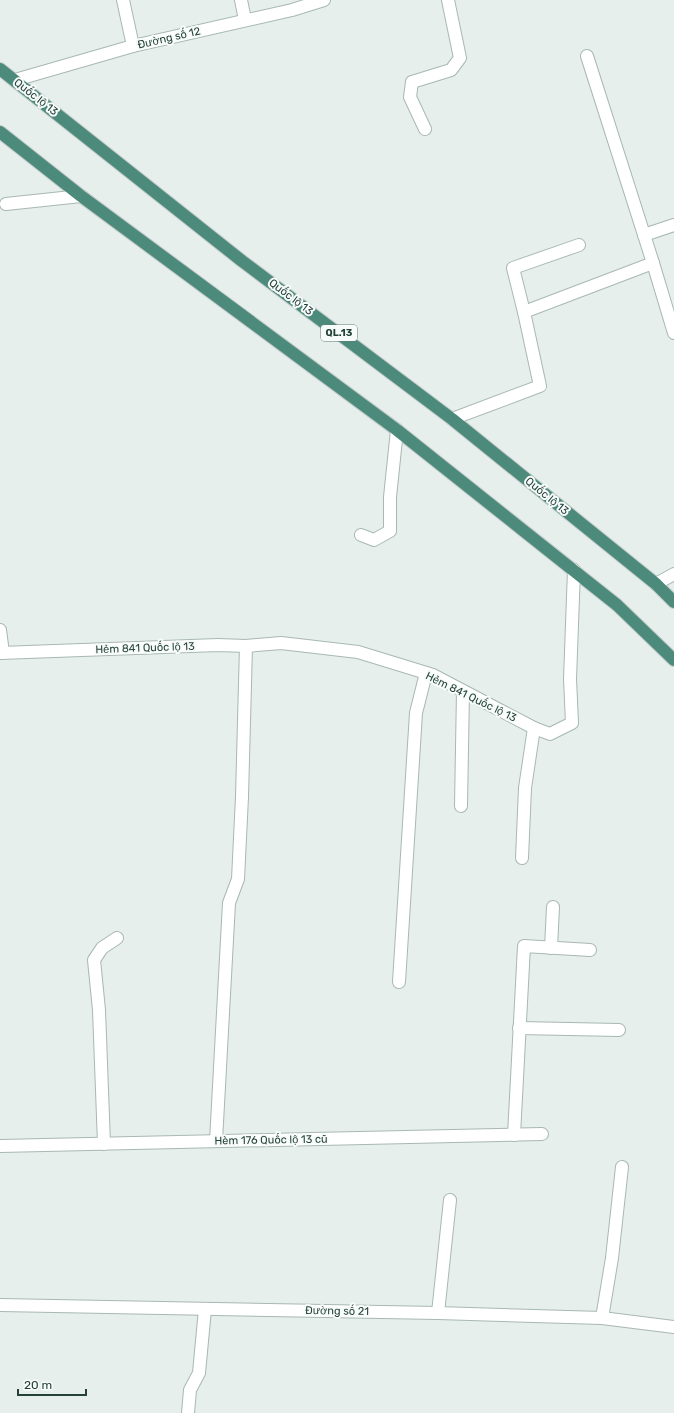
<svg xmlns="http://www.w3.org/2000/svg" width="674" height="1413" font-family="Rubik,sans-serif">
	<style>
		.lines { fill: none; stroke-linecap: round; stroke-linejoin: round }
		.service-casing { stroke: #a8b8b2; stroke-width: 14 }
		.minor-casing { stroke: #a8b8b2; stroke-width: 14 }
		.trunk-casing { stroke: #c2cac8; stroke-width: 14 }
		.service { stroke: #fff; stroke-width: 12 }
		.minor { stroke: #fff; stroke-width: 12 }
		.trunk { stroke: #4c8a7c; stroke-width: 12 }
		.labels { text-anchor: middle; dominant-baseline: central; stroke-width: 4; stroke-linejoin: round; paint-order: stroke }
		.shield { fill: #f7fbf9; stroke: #637a73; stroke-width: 1 }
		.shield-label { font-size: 10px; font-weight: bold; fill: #24423a }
		.street-label { font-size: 11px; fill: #24423a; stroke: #f7fbf9 }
	</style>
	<rect width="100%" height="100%" fill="#e6efeb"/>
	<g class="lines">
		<defs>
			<g id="service">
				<path d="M587,56L653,263L674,333"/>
				<path d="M6,204L81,196"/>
				<path d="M644,235L674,225"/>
				<path d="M524,312L513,268L579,245"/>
				<path d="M452,419L540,386L524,312L653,263"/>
				<path d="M361,535L374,540L390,531V497L397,430"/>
				<path d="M242,797L246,646"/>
			</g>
			<g id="minor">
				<path d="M123,0L133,46"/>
				<path d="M241,0L245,20"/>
				<path d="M15,80L133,46L292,10L324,0"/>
				<path d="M425,129L410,97L412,82L451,70L460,58L448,0"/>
				<path d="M656,584L674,574"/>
				<path d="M0,630L3,653"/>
				<path d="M0,653L218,645L246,646L281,643L358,652L433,675L534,728L550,734L572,723L570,679L574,570"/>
				<path d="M461,806L463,691"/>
				<path d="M522,858L525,788L534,728"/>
				<path d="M551,948L553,907"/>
				<path d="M399,982L416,713L426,673"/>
				<path d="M519,1028L619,1030"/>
				<path d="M514,1135L524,946L590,950"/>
				<path d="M216,1141L229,903L238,879L242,797"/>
				<path d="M104,1144L99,1010L94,960L102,948L117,938"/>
				<path d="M0,1146L542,1134"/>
				<path d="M0,1305L438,1313L602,1318L674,1327"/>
				<path d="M438,1313L450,1200"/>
				<path d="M602,1318L612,1258L622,1167"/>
				<path d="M188,1413L190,1390L199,1373L205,1309"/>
			</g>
			<g id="trunk">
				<path d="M0,69L242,261L452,419L656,584L674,602"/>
				<path d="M0,132L81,196L397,430L617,605L674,660"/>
			</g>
		</defs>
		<!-- service casing -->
		<use href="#service" class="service-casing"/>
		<!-- minor casing -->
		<use href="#minor" class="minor-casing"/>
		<!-- trunk casing -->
		<use href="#trunk" class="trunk-casing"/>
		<!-- service -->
		<use href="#service" class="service"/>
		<!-- minor -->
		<use href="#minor" class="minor"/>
		<!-- trunk -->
		<use href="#trunk" class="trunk"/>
	</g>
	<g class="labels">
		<!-- shield labels -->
		<rect class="shield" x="321" y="325" width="36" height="16" rx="3"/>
		<g class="shield-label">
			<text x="339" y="333">QL.13</text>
		</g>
		<!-- street labels -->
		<g class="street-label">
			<text transform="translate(169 38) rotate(-13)">Đường số 12</text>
			<text transform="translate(36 97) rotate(38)">Quốc lộ 13</text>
			<text transform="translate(291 297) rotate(37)">Quốc lộ 13</text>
			<text transform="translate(547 496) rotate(39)">Quốc lộ 13</text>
			<text transform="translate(145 648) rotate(-2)">Hẻm 841 Quốc lộ 13</text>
			<text transform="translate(471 697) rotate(26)">Hẻm 841 Quốc lộ 13</text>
			<text transform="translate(271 1140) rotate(-1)">Hèm 176 Quốc lộ 13 cũ</text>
			<text transform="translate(337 1311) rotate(1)">Đường số 21</text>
		</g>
	</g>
	<!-- scale -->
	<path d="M18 1389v6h68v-6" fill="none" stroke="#24423a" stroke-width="2"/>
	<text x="24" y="1389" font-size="12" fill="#24423a" stroke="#f7fbf9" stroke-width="3" paint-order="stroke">20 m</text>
</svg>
